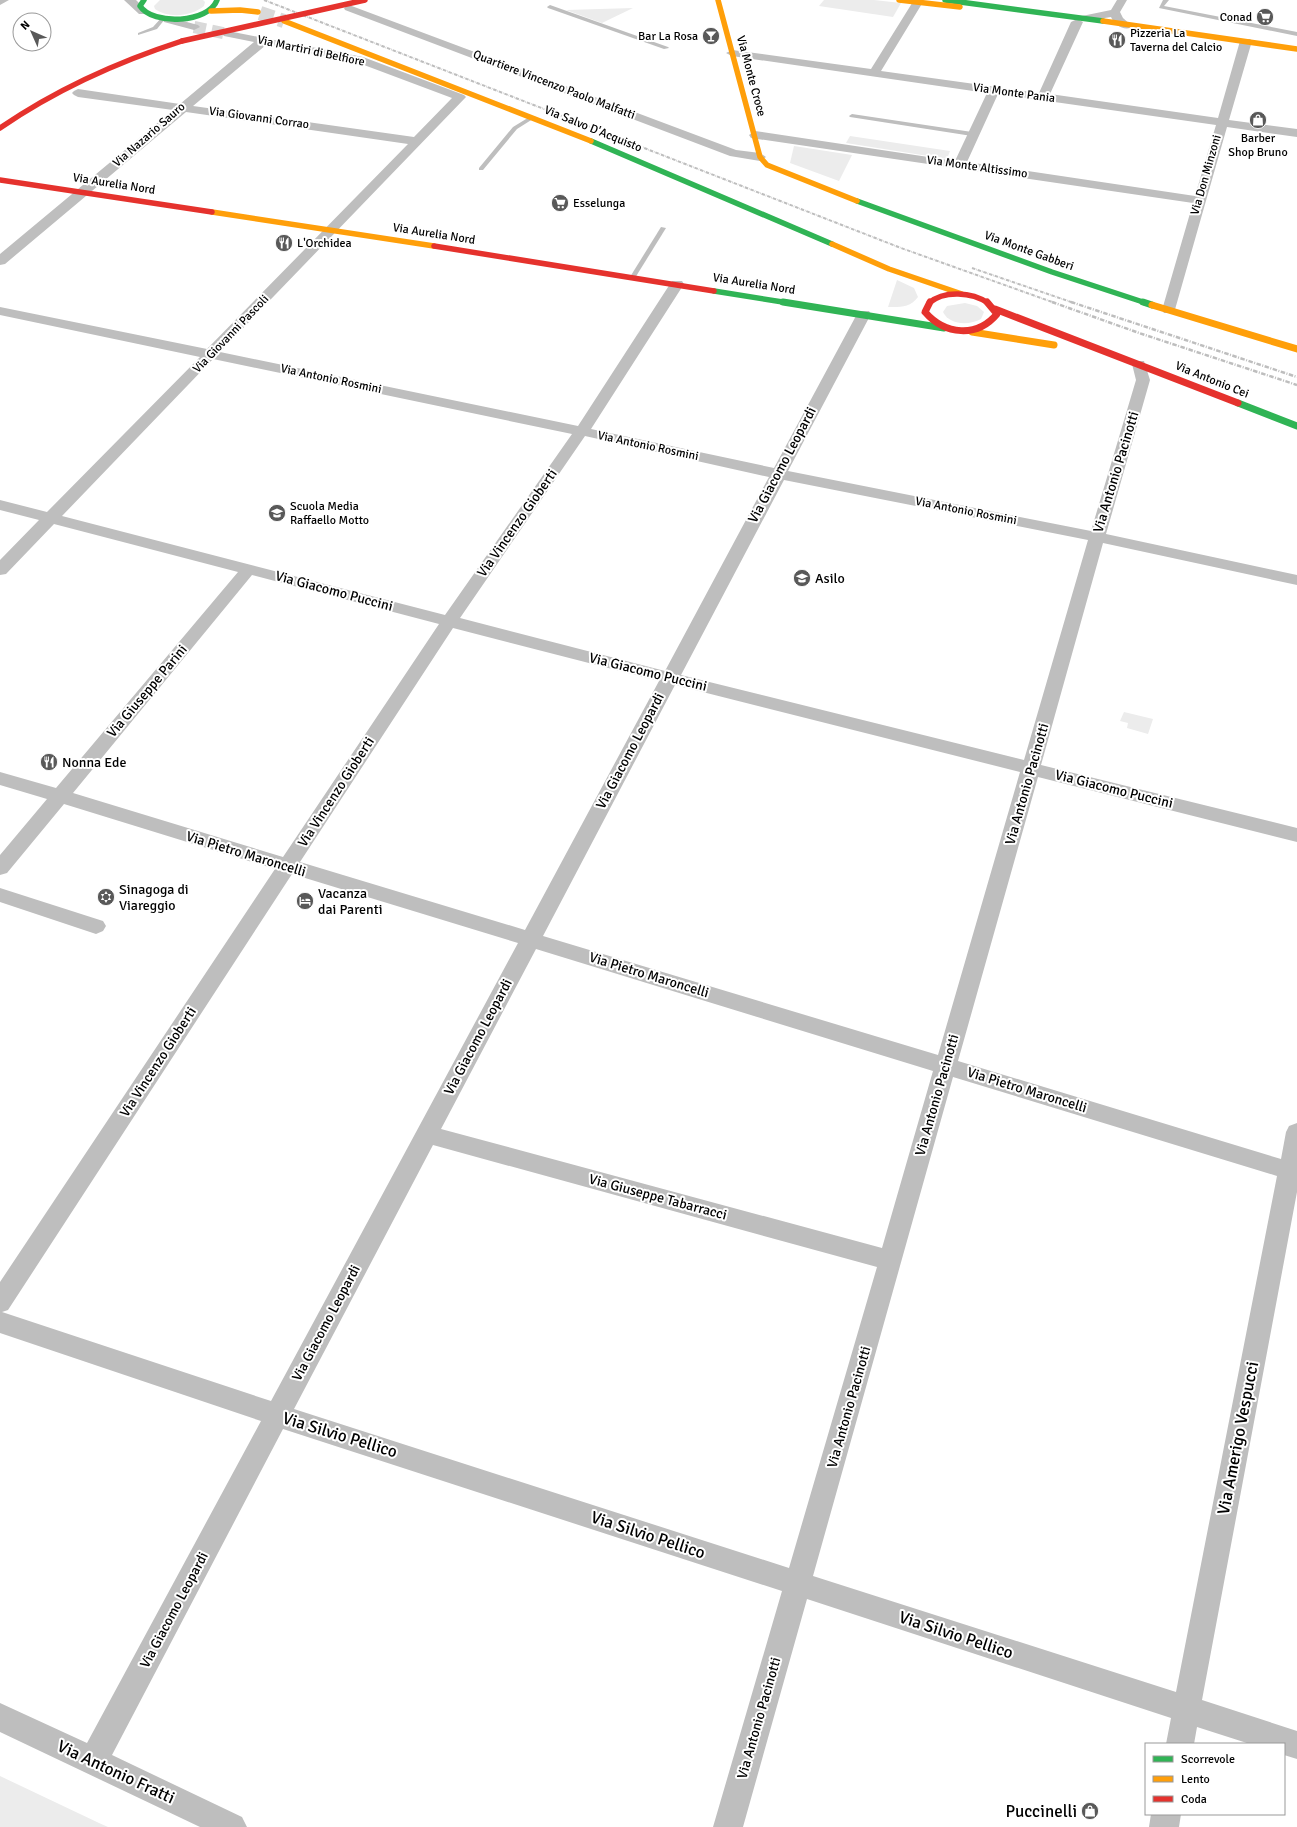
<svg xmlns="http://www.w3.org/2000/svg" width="1297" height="1827" font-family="Signika,sans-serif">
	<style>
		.green { fill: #ececec }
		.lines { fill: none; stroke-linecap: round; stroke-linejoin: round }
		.street-tunnel { stroke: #d9d9d9; stroke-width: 12; stroke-dasharray: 12 6; stroke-linecap: butt }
		.secondary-tunnel { stroke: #d9d9d9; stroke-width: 14; stroke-dasharray: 14 6; stroke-linecap: butt }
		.lane { fill: #bebebe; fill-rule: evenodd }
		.street { fill: #bebebe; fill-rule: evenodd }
		.fast-far1 { stroke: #30b455; stroke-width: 5.5 }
		.fast { stroke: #30b455; stroke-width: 7 }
		.slow-far1 { stroke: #ff9f0a; stroke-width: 5.5 }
		.slow { stroke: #ff9f0a; stroke-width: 7 }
		.jam-far1 { stroke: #e5322d; stroke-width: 5.5 }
		.jam { stroke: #e5322d; stroke-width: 7 }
		.rail-far1 { stroke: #bebebe; stroke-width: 2; stroke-dasharray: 3.5 1 0.5 1; stroke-linecap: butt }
		.rail { stroke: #bebebe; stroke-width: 2.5; stroke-dasharray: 4.5 1.5 1 1.5; stroke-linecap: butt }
		.jam-bridge { stroke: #e5322d; stroke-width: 5.5 }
		.labels { text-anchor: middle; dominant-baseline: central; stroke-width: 4; stroke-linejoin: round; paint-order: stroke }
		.far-poi-label { font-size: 12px; fill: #000; stroke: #fff; text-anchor: start }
		.far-street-label { font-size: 12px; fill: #000; stroke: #fff }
		.street-label { font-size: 14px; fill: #000; stroke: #fff }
		.poi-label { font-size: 14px; fill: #000; stroke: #fff; text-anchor: start }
		.near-street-label { font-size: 17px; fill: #000; stroke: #fff }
		.near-poi-label { font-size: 17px; fill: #000; stroke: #fff; text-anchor: end }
	</style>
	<rect width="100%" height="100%" fill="#fff"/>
	<!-- green -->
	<g class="green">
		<path d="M160,0H203L205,2L204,6C192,16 169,19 155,9L154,6Z"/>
		<path d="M824,0H874L901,3L893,17L819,6Z"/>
		<path d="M633,8L602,23L566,10Z"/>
		<path d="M850,136L950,151L947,159L846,143Z"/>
		<path d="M794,146L852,155L839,181L790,163Z"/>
		<path d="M897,280L914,288L918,297C910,308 900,307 888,307Z"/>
		<path d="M965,303L977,306L984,312L981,319C970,325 950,326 943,312L947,306Z"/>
		<path d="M1124,712L1153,719L1148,734L1127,728L1128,723L1120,721Z"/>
		<path d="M0,1776L99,1823L108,1827H0Z"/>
	</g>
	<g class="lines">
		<!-- street-tunnel -->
		<path class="street-tunnel" d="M194,27L228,34"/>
		<!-- secondary-tunnel -->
		<path class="secondary-tunnel" d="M260,13L284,21"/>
		<!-- lane -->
		<g class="lane">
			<path d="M1163,0H1169L1164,6L1297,32V36L1159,8Z"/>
			<path d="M550,5L668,47L669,48L664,49L548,8L547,7Z"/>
			<path d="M162,17L165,19L157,29L138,35V33L153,27Z"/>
			<path d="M852,114L972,132L975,134L972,136L850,117L849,116Z"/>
			<path d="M531,116L536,117L517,129L483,170H479V168L513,127Z"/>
			<path d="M661,227L666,228L635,278H631L630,277Z"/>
		</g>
		<!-- street -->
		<g class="street">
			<path d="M0,0H9L0,5Z"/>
			<path d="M124,0H136L148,12L147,14H139Z"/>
			<path d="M914,0H922L923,2L881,71L1039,93L1071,22L1077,19L1083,22L1050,94L1218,118L1240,41L1242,39H1250L1252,41L1229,120L1297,129V137L1227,127L1174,313H1164L1162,310L1193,203L751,138L749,135L755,131L955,161L987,93L732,56L726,53L732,50L871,69ZM998,94L1216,125L1195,196L967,162Z"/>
			<path d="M1117,0H1127L1120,12L1123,18L1132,26L1130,28C1122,30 1114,24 1111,17L1086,21L1081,18L1082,16L1111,10Z"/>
			<path d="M349,5L736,150L760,153L766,157L760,161L730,156L345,10L344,8Z"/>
			<path d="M168,17L198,25L200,27L194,30L164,22L163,20L164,18Z"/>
			<path d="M228,31L363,57L464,95L466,97L220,352L578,426L670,284L672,281H682L684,284L591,429L774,468L857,314L859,311H869L871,314L788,471L1091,531L1136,380L1132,364L1134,361H1144L1150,380L1106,534L1297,575V585L1103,543L1041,765L1297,828V842L1038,777L958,1061L1281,1159L1286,1132L1289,1126L1297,1123V1192L1202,1700L1297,1731V1759L1284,1755V1744H1250L1197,1727L1194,1744H1166L1171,1718L807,1599L743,1827H713L782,1591L283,1429L112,1755L242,1817L247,1827H200L0,1732V1703L87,1743L261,1421L0,1333V1282L275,869L64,804L7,873L0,875V855L47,799L0,785V772L56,788L238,572L54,524L6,574L0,575V560L39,520L0,510V500L47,512L200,357L0,315V307L207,349L408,144L186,112L5,264L0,265V254L173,110L78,97L74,95L72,93L74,91L78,89L180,104L254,42L224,36L222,34L224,32ZM266,45L356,62L452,98L414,137L193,106ZM213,359L572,434L445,615L62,516ZM585,436L769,477L665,671L460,618ZM784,480L1088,540L1024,760L681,675ZM252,575L439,624L283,857L73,793ZM453,628L659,681L525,930L300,862ZM675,685L1020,772L938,1055L543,936ZM292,874L518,943L271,1401L2,1312L8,1310ZM536,949L933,1071L882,1248L441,1129ZM953,1077L1277,1176L1176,1692L813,1576ZM433,1145L877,1267L789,1568L294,1409Z"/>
			<path d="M0,888L103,921L106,926L103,931L96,934L0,902Z"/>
			<path d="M1151,1814H1181L1179,1827H1149Z"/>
		</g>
		<!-- fast-far1 -->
		<g class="fast-far1">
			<path d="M144,0L140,6C153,26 209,23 217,0"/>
			<path d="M945,0L1103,21"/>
			<path d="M591,141L832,244"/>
			<path d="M857,201L1052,272L1146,303"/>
			<path d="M714,291L789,303"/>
		</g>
		<!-- fast -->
		<g class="fast">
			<path d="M783,302L944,328"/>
			<path d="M1143,302L1152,305"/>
			<path d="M1238,403L1297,426"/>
		</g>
		<!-- slow-far1 -->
		<g class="slow-far1">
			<path d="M718,0L760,157L767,165L857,201"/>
			<path d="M899,0L960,7"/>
			<path d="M211,11L240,10L258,12"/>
			<path d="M284,21L591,141"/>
			<path d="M1103,21L1297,49"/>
			<path d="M212,212L434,246"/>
			<path d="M832,244L889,269L962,294"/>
		</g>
		<!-- slow -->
		<g class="slow">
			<path d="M1152,305L1297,349"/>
			<path d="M972,332L1054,345"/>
		</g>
		<!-- jam-far1 -->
		<g class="jam-far1">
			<path d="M0,128C57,89 117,62 182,41"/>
			<path d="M0,180L212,212"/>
			<path d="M434,246L714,291"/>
			<path d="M929,303C944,290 972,292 988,303"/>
		</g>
		<!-- jam -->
		<g class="jam">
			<path d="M930,302L925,312C945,335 977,338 997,314L987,302"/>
			<path d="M995,309L1238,403"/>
		</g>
		<!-- rail-far1 -->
		<g class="rail-far1">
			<path d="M264,0L901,248L1055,303"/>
			<path d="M972,268L1074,303"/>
		</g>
		<!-- rail -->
		<g class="rail">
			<path d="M1052,302L1139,333L1297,385"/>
			<path d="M1071,302L1297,377"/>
		</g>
		<!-- jam-bridge -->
		<path class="jam-bridge" d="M182,41L365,0"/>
	</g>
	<!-- icons -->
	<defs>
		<symbol id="supermarket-disc" viewBox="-11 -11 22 22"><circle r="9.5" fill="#595959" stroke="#fff"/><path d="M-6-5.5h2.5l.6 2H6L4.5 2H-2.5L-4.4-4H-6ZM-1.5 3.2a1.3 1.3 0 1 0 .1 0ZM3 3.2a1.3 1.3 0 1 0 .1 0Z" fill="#fff"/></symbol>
		<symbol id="bar-disc" viewBox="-11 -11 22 22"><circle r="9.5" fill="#595959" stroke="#fff"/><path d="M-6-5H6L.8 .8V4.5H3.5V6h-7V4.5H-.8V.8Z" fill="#fff"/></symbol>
		<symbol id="restaurant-disc" viewBox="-11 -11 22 22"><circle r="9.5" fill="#595959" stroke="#fff"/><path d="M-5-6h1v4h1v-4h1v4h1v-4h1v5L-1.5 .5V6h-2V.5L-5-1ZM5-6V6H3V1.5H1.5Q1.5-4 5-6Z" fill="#fff"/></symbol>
		<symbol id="shop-disc" viewBox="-11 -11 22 22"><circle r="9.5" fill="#595959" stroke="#fff"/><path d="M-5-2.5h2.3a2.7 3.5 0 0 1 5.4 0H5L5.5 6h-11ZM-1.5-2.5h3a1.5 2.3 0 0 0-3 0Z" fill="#fff"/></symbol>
		<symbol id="school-disc" viewBox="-11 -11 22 22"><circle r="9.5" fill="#595959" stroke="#fff"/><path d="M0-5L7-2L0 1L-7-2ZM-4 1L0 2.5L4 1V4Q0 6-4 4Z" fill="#fff"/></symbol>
		<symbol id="synagogue-disc" viewBox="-11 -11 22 22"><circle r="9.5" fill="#595959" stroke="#fff"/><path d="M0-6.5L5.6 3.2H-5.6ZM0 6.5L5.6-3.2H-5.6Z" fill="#fff"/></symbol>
		<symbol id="hotel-disc" viewBox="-11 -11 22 22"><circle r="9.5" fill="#595959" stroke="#fff"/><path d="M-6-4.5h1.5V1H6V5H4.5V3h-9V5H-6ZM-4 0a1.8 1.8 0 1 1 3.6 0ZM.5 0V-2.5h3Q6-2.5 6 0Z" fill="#fff"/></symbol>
	</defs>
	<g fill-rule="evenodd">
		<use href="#supermarket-disc" x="1255" y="7" width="20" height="20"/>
		<use href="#bar-disc" x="701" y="26" width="20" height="20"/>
		<use href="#restaurant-disc" x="1107" y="30" width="20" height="20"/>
		<use href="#shop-disc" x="1248" y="110" width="20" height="20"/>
		<use href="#supermarket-disc" x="550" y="193" width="20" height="20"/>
		<use href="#restaurant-disc" x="274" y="233" width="20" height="20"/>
		<use href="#school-disc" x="267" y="503" width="20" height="20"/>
		<use href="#school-disc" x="792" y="568" width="20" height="20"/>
		<use href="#restaurant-disc" x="39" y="752" width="20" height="20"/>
		<use href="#synagogue-disc" x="96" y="887" width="20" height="20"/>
		<use href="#hotel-disc" x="295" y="891" width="20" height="20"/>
		<use href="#shop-disc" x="1080" y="1801" width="20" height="20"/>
	</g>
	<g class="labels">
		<!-- far-poi labels -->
		<g class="far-poi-label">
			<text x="1252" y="17" text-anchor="end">Conad</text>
			<text x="1130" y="33">Pizzeria La<tspan x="1130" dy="14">Taverna del Calcio</tspan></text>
			<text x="698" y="36" text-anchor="end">Bar La Rosa</text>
			<text x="1258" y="138" text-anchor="middle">Barber<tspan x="1258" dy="14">Shop Bruno</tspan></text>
			<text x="573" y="203">Esselunga</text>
			<text x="297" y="243">L'Orchidea</text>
			<text x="290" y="506">Scuola Media<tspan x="290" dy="14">Raffaello Motto</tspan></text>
		</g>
		<!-- far-street labels -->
		<g class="far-street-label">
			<text transform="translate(311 51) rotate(12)">Via Martiri di Belfiore</text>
			<text transform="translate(751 76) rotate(75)">Via Monte Croce</text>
			<text transform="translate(554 85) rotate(21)">Quartiere Vincenzo Paolo Malfatti</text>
			<text transform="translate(1014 93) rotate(8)">Via Monte Pania</text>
			<text transform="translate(259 118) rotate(8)">Via Giovanni Corrao</text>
			<text transform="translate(593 129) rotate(22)">Via Salvo D'Acquisto</text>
			<text transform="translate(149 135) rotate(-41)">Via Nazario Sauro</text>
			<text transform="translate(977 167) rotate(8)">Via Monte Altissimo</text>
			<text transform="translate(1206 175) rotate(-74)">Via Don Minzoni</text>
			<text transform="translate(114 184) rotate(9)">Via Aurelia Nord</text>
			<text transform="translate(434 234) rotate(9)">Via Aurelia Nord</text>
			<text transform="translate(1029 251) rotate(20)">Via Monte Gabberi</text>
			<text transform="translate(754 284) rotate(9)">Via Aurelia Nord</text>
			<text transform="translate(231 334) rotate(-46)">Via Giovanni Pascoli</text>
			<text transform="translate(331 379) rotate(12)">Via Antonio Rosmini</text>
			<text transform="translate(1212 380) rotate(22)">Via Antonio Cei</text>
			<text transform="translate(648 446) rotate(12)">Via Antonio Rosmini</text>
			<text transform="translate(966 511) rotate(11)">Via Antonio Rosmini</text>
		</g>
		<!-- street labels -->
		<g class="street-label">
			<text transform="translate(782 465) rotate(-62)">Via Giacomo Leopardi</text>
			<text transform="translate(1116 472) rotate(-73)">Via Antonio Pacinotti</text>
			<text transform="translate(517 523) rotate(-55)">Via Vincenzo Gioberti</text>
			<text transform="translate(334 591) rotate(15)">Via Giacomo Puccini</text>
			<text transform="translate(648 672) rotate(14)">Via Giacomo Puccini</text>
			<text transform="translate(147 691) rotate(-50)">Via Giuseppe Parini</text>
			<text transform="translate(630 751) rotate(-62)">Via Giacomo Leopardi</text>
			<text transform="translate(1027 784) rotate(-74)">Via Antonio Pacinotti</text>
			<text transform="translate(1114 789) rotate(14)">Via Giacomo Puccini</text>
			<text transform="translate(336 792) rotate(-57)">Via Vincenzo Gioberti</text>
			<text transform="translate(246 854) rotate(17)">Via Pietro Maroncelli</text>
			<text transform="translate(649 975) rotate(17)">Via Pietro Maroncelli</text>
			<text transform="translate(478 1037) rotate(-62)">Via Giacomo Leopardi</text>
			<text transform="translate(158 1062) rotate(-57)">Via Vincenzo Gioberti</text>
			<text transform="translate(1027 1090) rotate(17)">Via Pietro Maroncelli</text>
			<text transform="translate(937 1095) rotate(-74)">Via Antonio Pacinotti</text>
			<text transform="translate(658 1197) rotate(15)">Via Giuseppe Tabarracci</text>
			<text transform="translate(326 1323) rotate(-62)">Via Giacomo Leopardi</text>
			<text transform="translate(849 1407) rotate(-74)">Via Antonio Pacinotti</text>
			<text transform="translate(174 1610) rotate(-62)">Via Giacomo Leopardi</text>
			<text transform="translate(759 1718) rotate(-74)">Via Antonio Pacinotti</text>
		</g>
		<!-- poi labels -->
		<g class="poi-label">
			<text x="815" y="578">Asilo</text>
			<text x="62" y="762">Nonna Ede</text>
			<text x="119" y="889">Sinagoga di<tspan x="119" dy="16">Viareggio</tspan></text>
			<text x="318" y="893">Vacanza<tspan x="318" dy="16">dai Parenti</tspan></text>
		</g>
		<!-- near-street labels -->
		<g class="near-street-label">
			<text transform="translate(340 1435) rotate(17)">Via Silvio Pellico</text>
			<text transform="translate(1238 1438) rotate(-79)">Via Amerigo Vespucci</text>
			<text transform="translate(648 1535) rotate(18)">Via Silvio Pellico</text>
			<text transform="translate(956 1635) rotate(18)">Via Silvio Pellico</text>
			<text transform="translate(116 1772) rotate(25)">Via Antonio Fratti</text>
		</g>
		<!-- near-poi labels -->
		<g class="near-poi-label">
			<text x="1077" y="1811">Puccinelli</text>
		</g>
	</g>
	<!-- legend -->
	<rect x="1145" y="1743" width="140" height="72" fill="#ffffff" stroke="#999999"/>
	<rect x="1153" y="1756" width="20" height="6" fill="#30b455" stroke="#999999"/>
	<text x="1181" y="1763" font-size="12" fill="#000000">Scorrevole</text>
	<rect x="1153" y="1776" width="20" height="6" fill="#ff9f0a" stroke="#999999"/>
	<text x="1181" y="1783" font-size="12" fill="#000000">Lento</text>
	<rect x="1153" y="1796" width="20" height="6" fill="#e5322d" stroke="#999999"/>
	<text x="1181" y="1803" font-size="12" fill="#000000">Coda</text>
	<!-- north arrow -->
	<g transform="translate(32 32) rotate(315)"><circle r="19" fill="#ffffff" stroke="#999999"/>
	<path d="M0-3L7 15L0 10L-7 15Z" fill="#595959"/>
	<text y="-6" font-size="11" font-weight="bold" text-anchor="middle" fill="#000000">N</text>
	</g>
</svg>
